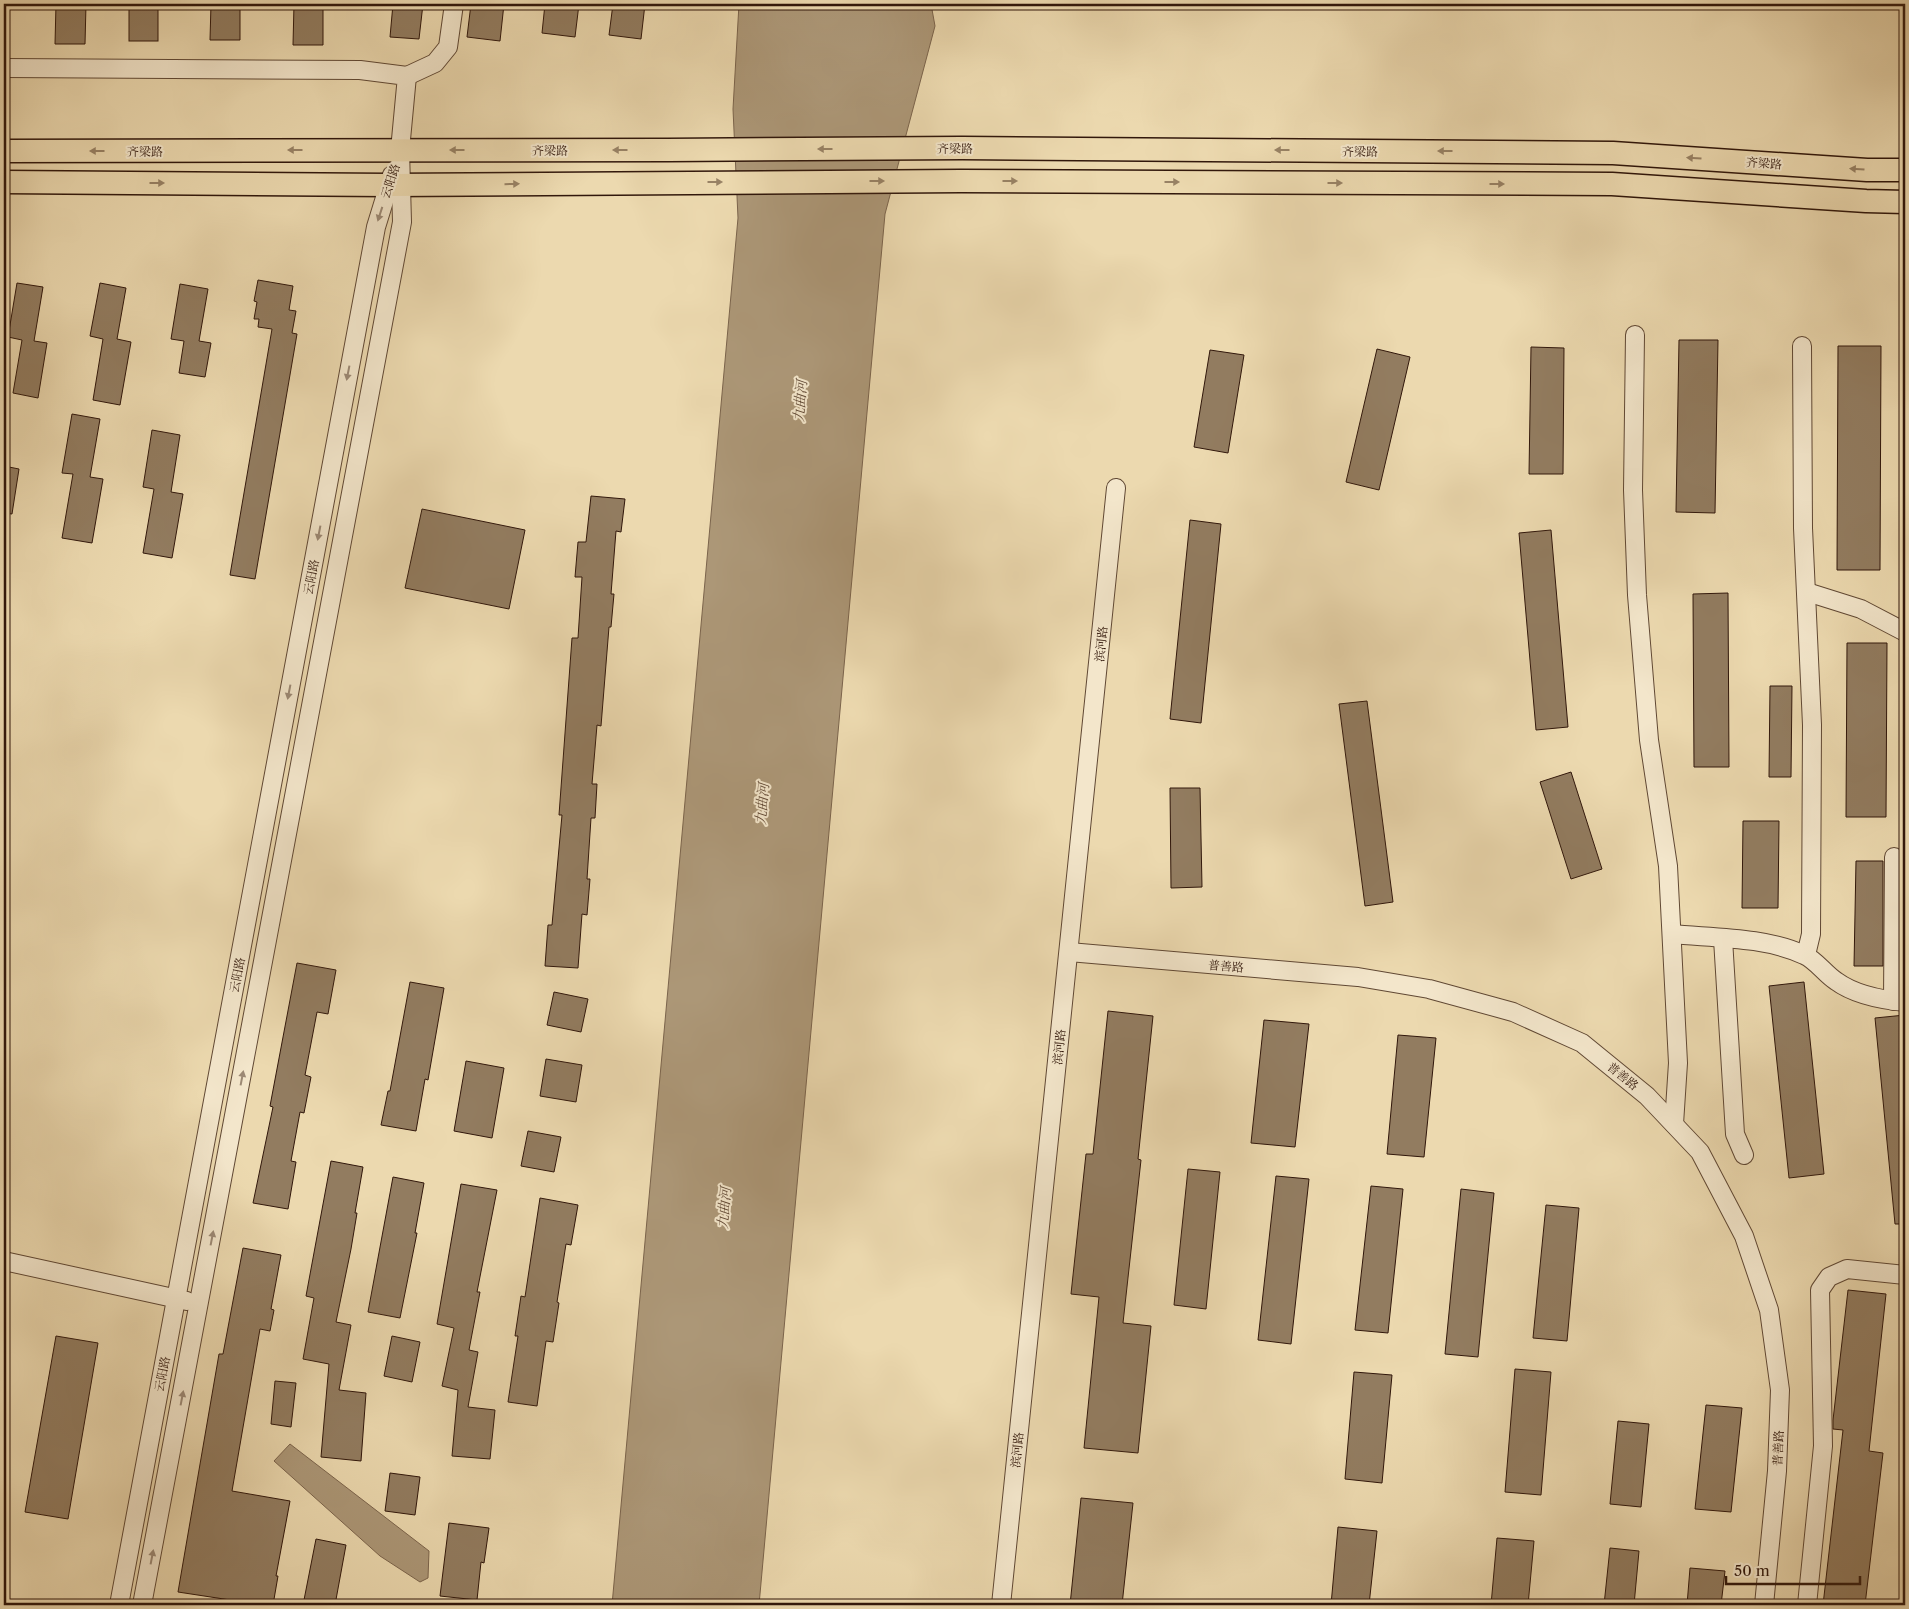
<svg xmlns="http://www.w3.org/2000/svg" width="1909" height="1609" font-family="'Libre Caslon Text','Noto Serif SC',serif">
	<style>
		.water { fill: #ac9777; stroke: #7b644c }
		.building { fill: #927c60; stroke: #31170b }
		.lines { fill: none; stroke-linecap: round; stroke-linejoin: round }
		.minor-casing { stroke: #604834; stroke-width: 20 }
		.major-casing { stroke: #31170b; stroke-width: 25 }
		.minor { stroke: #f3e6cb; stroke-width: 18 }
		.major { stroke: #ecd9af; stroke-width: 22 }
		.oneway { fill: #988265 }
		.oneway2 { fill: #9c8975 }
		.labels { text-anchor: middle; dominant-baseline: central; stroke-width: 4; stroke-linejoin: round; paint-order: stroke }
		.street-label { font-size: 12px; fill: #31170b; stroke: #f3e6cb }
		.water-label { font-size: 14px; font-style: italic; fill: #624a36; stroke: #f3e6cb }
	</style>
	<rect width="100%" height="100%" fill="#ecd9af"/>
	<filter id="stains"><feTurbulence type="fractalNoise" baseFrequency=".004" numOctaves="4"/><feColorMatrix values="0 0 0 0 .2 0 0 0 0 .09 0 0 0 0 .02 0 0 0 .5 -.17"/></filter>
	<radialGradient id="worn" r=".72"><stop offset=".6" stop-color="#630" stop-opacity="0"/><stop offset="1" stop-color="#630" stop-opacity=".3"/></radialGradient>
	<!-- water -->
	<g class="water">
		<path d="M739,4H931L935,26L885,214L759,1605H612L738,218L733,109Z"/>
		<path d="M290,1444L429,1551L428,1578L420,1582L380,1556L274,1461Z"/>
	</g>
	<!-- building -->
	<g class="building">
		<path d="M56,4H86L85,44H55Z"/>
		<rect x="129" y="4" width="29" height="37"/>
		<path d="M211,4H240V40H210Z"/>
		<path d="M294,4H323V45H293Z"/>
		<path d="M393,4H423L419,39L390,37Z"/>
		<path d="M471,4H504L500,41L467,37Z"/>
		<path d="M545,4H579L575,37L542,33Z"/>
		<path d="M613,4H645L641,39L609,35Z"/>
		<path d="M258,280L293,286L289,310L296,311L292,333L297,334L255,579L230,575L272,329L258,327L259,319H254L257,302L254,301Z"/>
		<path d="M17,283L43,287L34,341L47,343L38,398L13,393L22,340L8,337Z"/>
		<path d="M100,283L126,288L117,339L131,342L120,405L93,400L103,339L90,336Z"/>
		<path d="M180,284L208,289L199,341L211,343L205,377L179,373L184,341L171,339Z"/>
		<path d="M1679,340H1718L1715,513L1676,512Z"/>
		<path d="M1838,346H1881L1880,570H1837Z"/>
		<path d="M1531,347L1564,348L1563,474H1529Z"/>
		<path d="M1377,349L1410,357L1379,490L1346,482Z"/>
		<path d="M1210,350L1244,355L1228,453L1194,447Z"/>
		<path d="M72,414L100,419L90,477L103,479L92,543L62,538L73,474L62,473Z"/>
		<path d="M152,430L180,435L171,492L183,494L172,558L143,553L154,489L143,487Z"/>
		<path d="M4,466L19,469L12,514L4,513Z"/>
		<path d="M591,496L625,499L621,532L616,531L611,594H614L611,627H609L601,726L597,725L592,784H597L595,818H591L587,879H590L587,915L582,914L578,968L545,966L548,925H552L562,815H559L572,638H578L582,577H575L578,542H586Z"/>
		<path d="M422,509L525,530L509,609L405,588Z"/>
		<path d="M1190,520L1221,524L1201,723L1170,719Z"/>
		<path d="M1551,530L1568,727L1536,730L1519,533Z"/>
		<path d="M1728,593L1729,767H1694L1693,594Z"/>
		<path d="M1847,643H1887L1886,817H1846Z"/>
		<path d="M1770,686H1792L1791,777H1769Z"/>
		<path d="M1367,701L1393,902L1365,906L1339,704Z"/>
		<path d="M1571,772L1602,869L1571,879L1540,782Z"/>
		<path d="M1170,788H1200L1202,887L1171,888Z"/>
		<path d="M1743,821H1779L1778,908H1742Z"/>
		<path d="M1856,861H1883V966H1854Z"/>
		<path d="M297,963L336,970L328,1014L317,1012L305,1075L311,1077L304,1113L300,1112L291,1161L296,1162L288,1209L253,1203L273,1107L270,1106Z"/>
		<path d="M410,982L444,988L428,1080L425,1079L416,1131L381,1125L388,1091H390Z"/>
		<path d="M1804,982L1824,1174L1789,1178L1769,986Z"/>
		<path d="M554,992L588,999L581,1032L547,1025Z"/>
		<path d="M1108,1011L1153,1016L1138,1159L1141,1160L1123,1323L1151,1326L1138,1453L1084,1448L1099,1297L1071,1294L1086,1154H1093Z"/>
		<path d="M1905,1015V1224H1895L1875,1018Z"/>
		<path d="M1264,1020L1309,1024L1295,1147L1251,1143Z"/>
		<path d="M1398,1035L1436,1038L1424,1157L1387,1154Z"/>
		<path d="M546,1059L582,1065L576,1102L540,1096Z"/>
		<path d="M466,1061L504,1068L492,1138L454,1131Z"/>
		<path d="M528,1131L561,1137L554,1172L521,1166Z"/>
		<path d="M331,1161L363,1167L355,1213H357L351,1249L336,1322L351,1325L339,1390L366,1393L361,1461L321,1457L329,1364L303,1359L314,1298L306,1296Z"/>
		<path d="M1188,1169L1220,1172L1206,1309L1174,1305Z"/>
		<path d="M1276,1176L1309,1179L1291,1344L1258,1340Z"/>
		<path d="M393,1177L424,1183L415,1233H417L400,1318L368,1312Z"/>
		<path d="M461,1184L497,1190L477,1292H480L469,1350L478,1352L468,1407L495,1410L490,1459L452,1456L458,1390L442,1386L454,1328L437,1324Z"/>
		<path d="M1371,1186L1403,1189L1388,1333L1355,1330Z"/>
		<path d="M1461,1189L1494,1193L1478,1357L1445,1354Z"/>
		<path d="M540,1198L578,1205L571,1245L566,1244L557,1302L559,1303L553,1342L546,1341L537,1406L508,1402L518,1336H515L521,1296L525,1297Z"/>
		<path d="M1546,1205L1579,1208L1567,1341L1533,1338Z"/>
		<path d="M243,1248L281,1255L271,1309L274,1310L270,1331L260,1329L232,1491L290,1501L276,1576H278L273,1605H263L178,1592L219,1354H223Z"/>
		<path d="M1848,1290L1886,1294L1869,1451L1883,1453L1865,1605H1823L1843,1430L1833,1429V1420Z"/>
		<path d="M56,1336L98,1343L68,1519L25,1512Z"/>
		<path d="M392,1336L420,1342L412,1382L384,1376Z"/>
		<path d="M1515,1369L1551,1372L1541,1495L1505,1492Z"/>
		<path d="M1354,1372L1392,1375L1382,1483L1345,1479Z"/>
		<path d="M275,1381L296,1383L291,1427L271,1424Z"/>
		<path d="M1706,1405L1742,1408L1731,1512L1695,1509Z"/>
		<path d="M1618,1421L1649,1424L1641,1507L1610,1504Z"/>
		<path d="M390,1473L420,1477L415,1515L385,1511Z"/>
		<path d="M1081,1498L1133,1503L1122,1605H1070Z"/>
		<path d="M449,1523L489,1528L484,1563L481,1562L477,1600L440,1596Z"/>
		<path d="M1338,1527L1377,1531L1369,1605H1331Z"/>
		<path d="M1497,1538L1534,1541L1528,1605H1491Z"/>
		<path d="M316,1539L346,1545L335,1605H303Z"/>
		<path d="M1610,1548L1639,1551L1634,1605H1604Z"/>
		<path d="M1690,1568L1725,1571L1721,1605H1687Z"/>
	</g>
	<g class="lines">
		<defs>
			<g id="minor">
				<path d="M4,68L360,70L407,76L400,150L402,222L142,1605"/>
				<path d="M407,76L435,63L448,47L454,4"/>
				<path d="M1635,335L1633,490L1637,595L1649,740L1668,866L1678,1063L1674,1124"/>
				<path d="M1802,346L1803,528L1812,725L1811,934L1806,955"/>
				<path d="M1807,592L1861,609L1905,632"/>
				<path d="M1672,934C1714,938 1766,937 1804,955C1816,960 1825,974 1836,981C1855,995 1883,1000 1905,1002"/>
				<path d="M1723,939L1735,1134L1744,1155"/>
				<path d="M1069,952L1358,977L1429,989L1513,1012L1582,1043L1647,1096L1700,1152L1744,1236L1769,1310L1780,1390L1777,1471L1764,1605"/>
				<path d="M1893,1001L1894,857"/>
				<path d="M4,1261L187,1301"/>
				<path d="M119,1605L376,227L392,175"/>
				<path d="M1001,1605L1116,488"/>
				<path d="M1807,1605L1823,1446L1820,1290L1829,1277L1847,1269L1905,1275"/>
			</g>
			<g id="major">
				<path d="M4,151L668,150L962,148L1613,153L1867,170H1905"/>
				<path d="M4,182L389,185L961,181L1612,184L1866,201L1905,202"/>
			</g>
		</defs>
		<!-- minor casing -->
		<use href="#minor" class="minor-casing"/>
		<!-- major casing -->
		<use href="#major" class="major-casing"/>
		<!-- minor -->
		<use href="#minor" class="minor"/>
		<!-- major -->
		<use href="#major" class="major"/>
	</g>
	<!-- one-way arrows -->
	<defs><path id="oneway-solid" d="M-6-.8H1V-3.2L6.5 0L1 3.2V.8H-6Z" transform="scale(1.25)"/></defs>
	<g class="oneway">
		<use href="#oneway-solid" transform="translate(825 149) rotate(180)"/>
		<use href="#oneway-solid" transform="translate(295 150) rotate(180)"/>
		<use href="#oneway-solid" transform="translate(457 150) rotate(180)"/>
		<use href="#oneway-solid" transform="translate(620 150) rotate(180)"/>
		<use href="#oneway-solid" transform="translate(1282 150) rotate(-180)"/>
		<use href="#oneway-solid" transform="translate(97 151) rotate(180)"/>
		<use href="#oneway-solid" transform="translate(1445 151) rotate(-180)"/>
		<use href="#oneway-solid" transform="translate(1694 158) rotate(-176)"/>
		<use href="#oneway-solid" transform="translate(1857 169) rotate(-176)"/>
		<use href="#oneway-solid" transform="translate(877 181)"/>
		<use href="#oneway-solid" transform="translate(1010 181)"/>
		<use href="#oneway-solid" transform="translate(715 182)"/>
		<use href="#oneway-solid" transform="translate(1172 182)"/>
		<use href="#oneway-solid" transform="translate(157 183)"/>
		<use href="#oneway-solid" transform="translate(1335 183)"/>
		<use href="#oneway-solid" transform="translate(512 184) rotate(-1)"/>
		<use href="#oneway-solid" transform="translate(1497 184)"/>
	</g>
	<g class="oneway2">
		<use href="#oneway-solid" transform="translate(380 214) rotate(108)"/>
		<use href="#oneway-solid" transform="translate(348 373) rotate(101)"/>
		<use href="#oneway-solid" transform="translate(319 533) rotate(101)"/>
		<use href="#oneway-solid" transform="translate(289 692) rotate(101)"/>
		<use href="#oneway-solid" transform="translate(242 1078) rotate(-79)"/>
		<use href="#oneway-solid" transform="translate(212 1238) rotate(-79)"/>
		<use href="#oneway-solid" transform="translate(182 1398) rotate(-79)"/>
		<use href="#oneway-solid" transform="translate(152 1557) rotate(-79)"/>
	</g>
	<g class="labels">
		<!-- street labels -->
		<g class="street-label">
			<text x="955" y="148">齐梁路</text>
			<text x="550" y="150">齐梁路</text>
			<text x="145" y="151">齐梁路</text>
			<text x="1360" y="151">齐梁路</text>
			<text transform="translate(1764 163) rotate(4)">齐梁路</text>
			<text transform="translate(390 181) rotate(-72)">云阳路</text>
			<text transform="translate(311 577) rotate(-79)">云阳路</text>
			<text transform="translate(1101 644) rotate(-84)">滨河路</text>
			<text transform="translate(1226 966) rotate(5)">普善路</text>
			<text transform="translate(237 975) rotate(-79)">云阳路</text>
			<text transform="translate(1059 1047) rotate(-84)">滨河路</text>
			<text transform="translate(1623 1076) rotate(39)">普善路</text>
			<text transform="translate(162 1374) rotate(-79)">云阳路</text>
			<text transform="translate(1778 1448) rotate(-88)">普善路</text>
			<text transform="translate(1017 1450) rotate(-84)">滨河路</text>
		</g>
		<!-- water labels -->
		<g class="water-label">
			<text transform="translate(800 401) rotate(-85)">九曲河</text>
			<text transform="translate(762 804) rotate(-85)">九曲河</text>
			<text transform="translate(724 1208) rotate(-85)">九曲河</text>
		</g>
	</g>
	<!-- margin -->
	<rect width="1909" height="1609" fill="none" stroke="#ecd9af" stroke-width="20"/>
	<rect x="5" y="5" width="1899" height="1599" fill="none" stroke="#31170b" stroke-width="2.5"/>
	<rect x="10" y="10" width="1889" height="1589" fill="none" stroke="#31170b"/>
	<!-- scale -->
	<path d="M1726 1576v8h134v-8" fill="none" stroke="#31170b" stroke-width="2.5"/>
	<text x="1734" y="1576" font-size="15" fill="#31170b" stroke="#f3e6cb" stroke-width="4" paint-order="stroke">50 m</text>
	<rect width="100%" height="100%" filter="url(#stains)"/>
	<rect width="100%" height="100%" fill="url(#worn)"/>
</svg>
